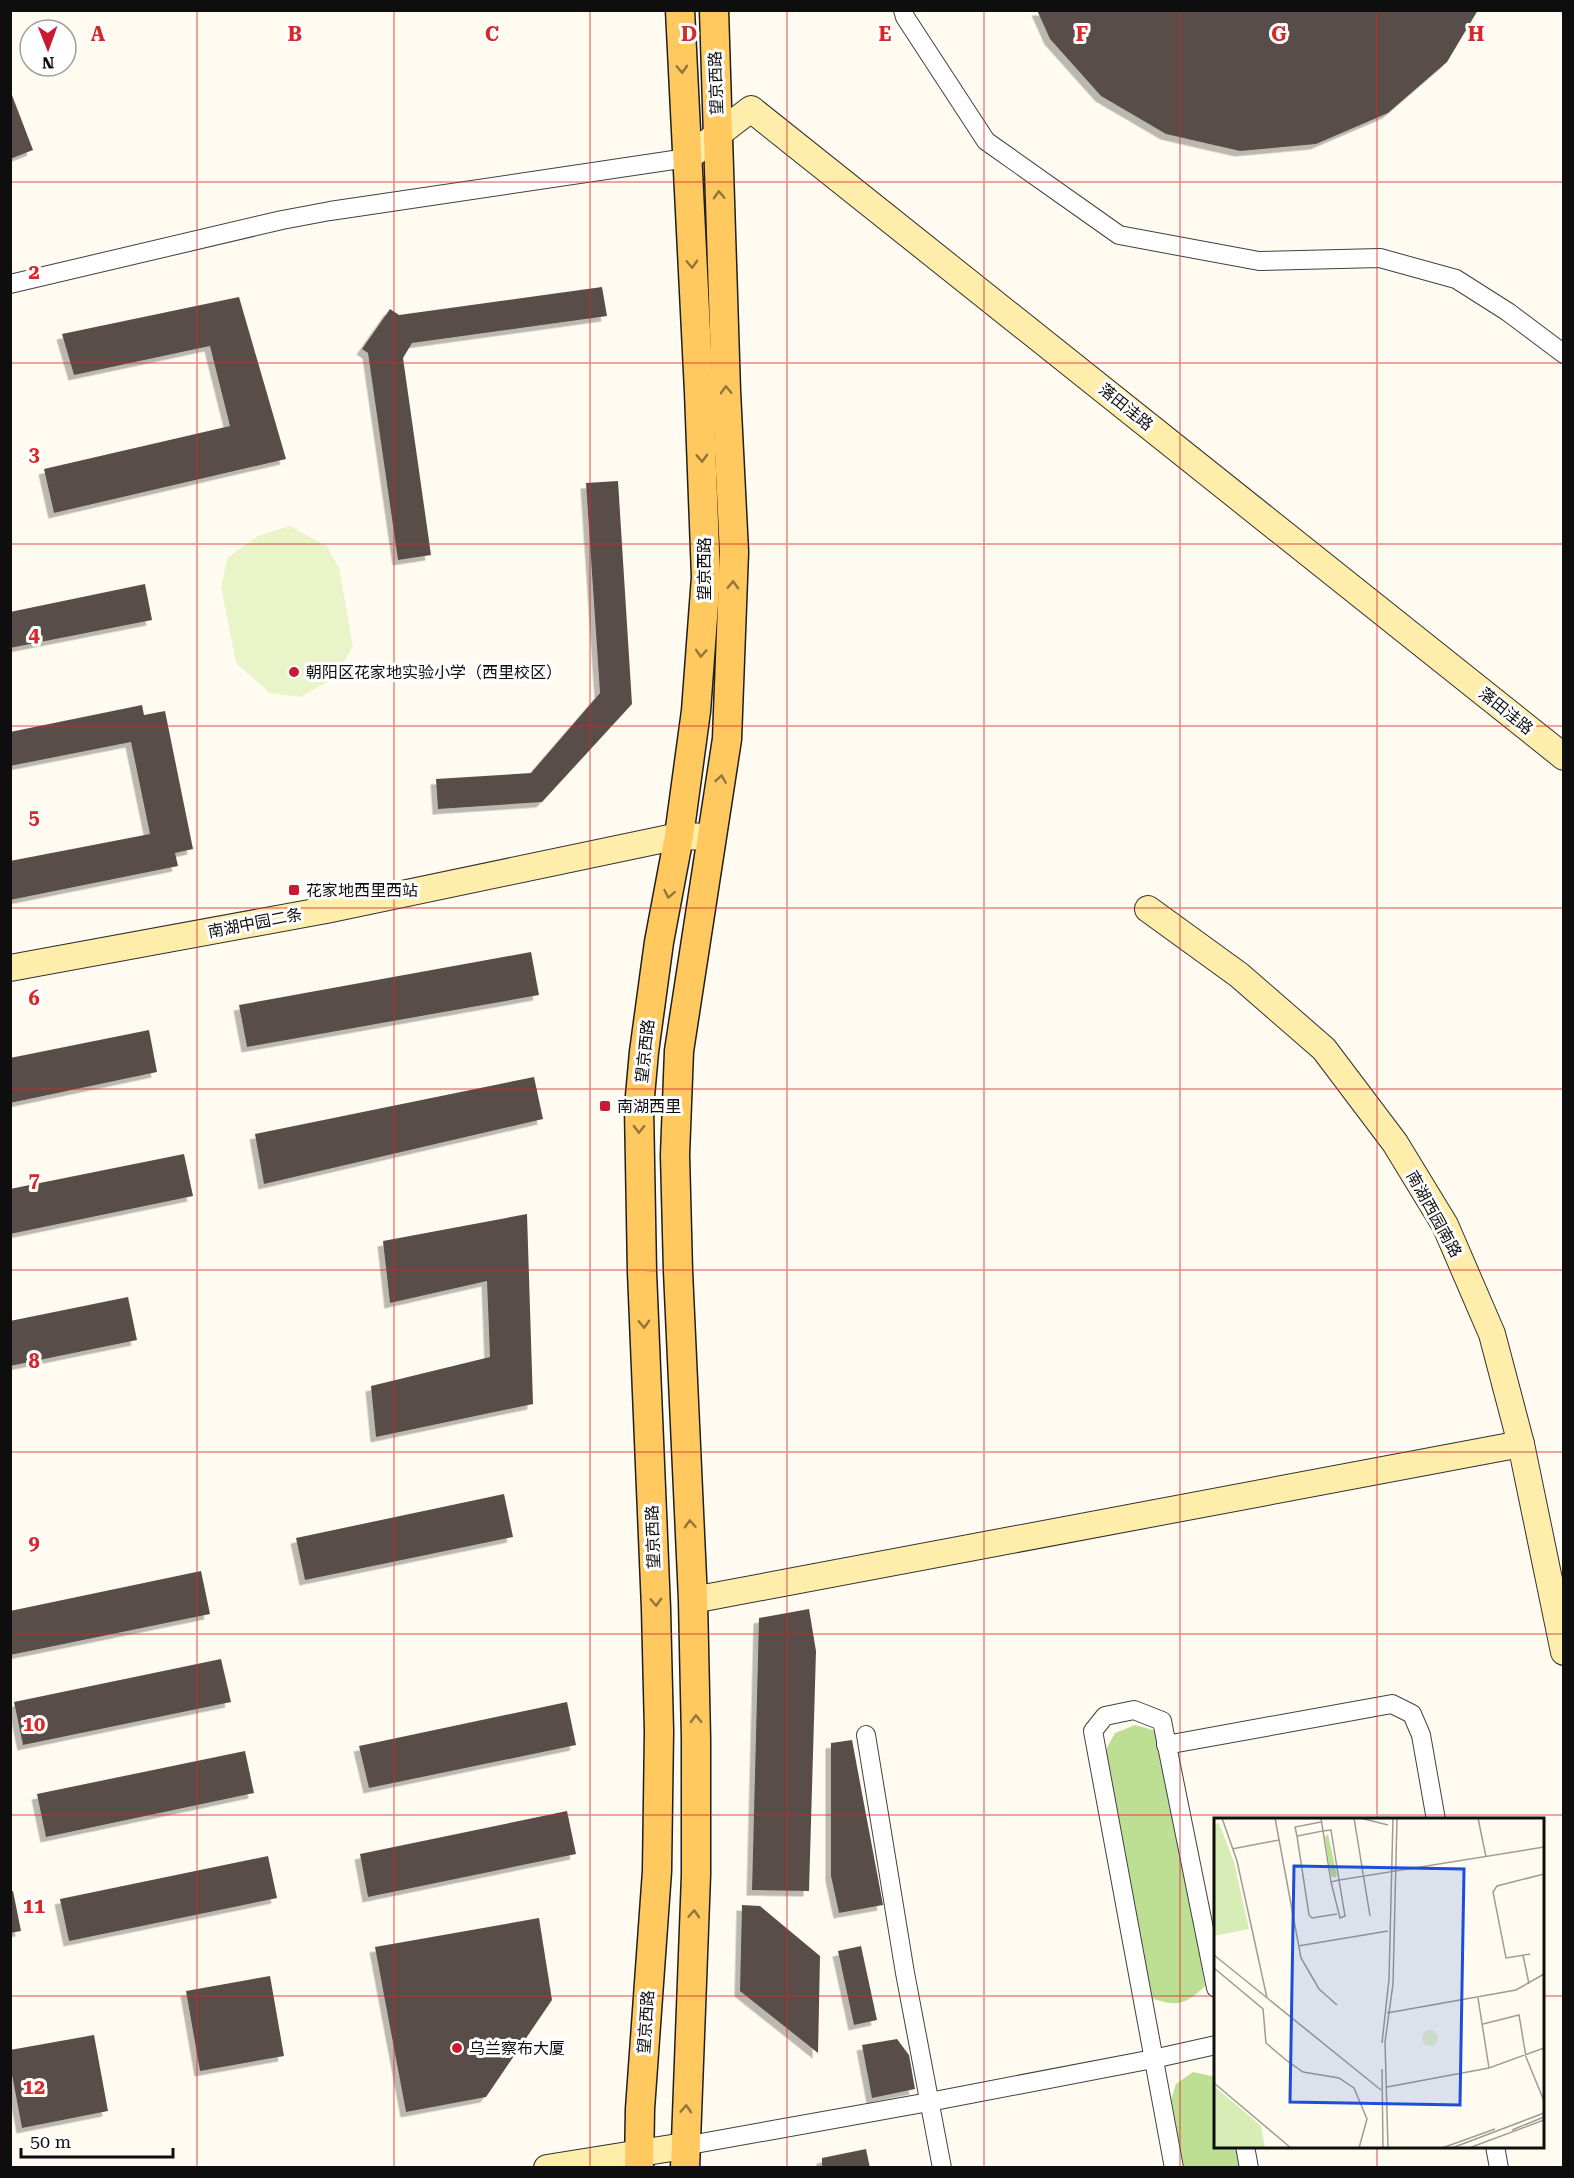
<svg xmlns="http://www.w3.org/2000/svg" width="1574" height="2178" font-family="'Roboto Serif','Noto Sans SC',serif">
	<style>
		.forest { fill: #bddf93 }
		.pitch { fill: #e9f4c8 }
		.building { fill: #584e4a; filter: url(#shadow) }
		.lines { fill: none; stroke-linecap: round; stroke-linejoin: round }
		.street-casing { stroke: #414141; stroke-width: 20 }
		.secondary-casing { stroke: #303030; stroke-width: 28 }
		.primary-casing { stroke: #1f1f1f; stroke-width: 31 }
		.street { stroke: #fff; stroke-width: 18 }
		.secondary { stroke: #ffeeab; stroke-width: 26 }
		.primary { stroke: #ffc960; stroke-width: 28 }
		.oneway { stroke: #93753b }
		.grid { fill: none; stroke: #d62828; stroke-width: 1.5; stroke-opacity: 0.55 }
		.poi-dot { fill: #ca1a33; stroke: #fff; stroke-width: 2 }
		.labels { text-anchor: middle; dominant-baseline: central; stroke-width: 6; stroke-linejoin: round; paint-order: stroke }
		.street-label { font-size: 16px; fill: #0e0e0e; stroke: #fff }
		.poi-label { font-size: 16px; fill: #0e0e0e; stroke: #fff; text-anchor: start }
		.inset-road { fill: none; stroke: #9f9c96; stroke-width: 1.5 }
		.view { fill: #1d4ed8; fill-opacity: 0.15; stroke: #1d4ed8; stroke-width: 3 }
		.inset-edge { fill: none; stroke: #0e0e0e; stroke-width: 3 }
		.grid-label { font-size: 20px; text-anchor: middle; font-weight: bold; fill: #d62828; stroke: #fff; stroke-width: 6; stroke-linejoin: round; paint-order: stroke }
	</style>
	<defs>
		<filter id="shadow"><feDropShadow dx="-5.5" dy="5.5" stdDeviation="0" flood-color="#0004"/></filter>
	</defs>
	<rect width="100%" height="100%" fill="#fffbf0"/>
	<!-- forest -->
	<g class="forest">
		<path d="M1135,1725L1153,1730L1163,1744L1205,1986C1185,2005 1177,2007 1151,1998L1104,1753L1115,1733Z"/>
		<path d="M1193,2072L1216,2077V2146L1238,2147L1241,2167H1182L1170,2103L1176,2084Z"/>
	</g>
	<!-- pitch -->
	<path class="pitch" d="M290,526L327,546L339,568L353,646L335,678L300,697L270,693L236,663L221,587L228,557L258,536Z"/>
	<!-- building -->
	<g class="building">
		<path d="M1037,10H1478L1447,62L1388,113L1316,144L1240,151L1166,134L1101,96L1050,39Z"/>
		<path d="M10,90L33,150L10,159Z"/>
		<path d="M602,287L607,316L412,343L403,358L431,555L398,560L368,353L362,349L390,309L399,315Z"/>
		<path d="M239,297L286,459L54,513L44,469L230,426L210,346L74,375L62,334Z"/>
		<path d="M618,481L632,704L542,802L438,809L436,779L531,773L600,693L586,483Z"/>
		<path d="M145,584L152,620L10,648V612Z"/>
		<path d="M142,705L144,715L165,711L193,849L175,853L178,866L10,900V861L150,834L131,742L10,766V732Z"/>
		<path d="M531,952L539,995L247,1047L239,1005Z"/>
		<path d="M149,1030L157,1072L10,1103V1058Z"/>
		<path d="M534,1077L543,1119L264,1184L255,1134Z"/>
		<path d="M184,1154L193,1196L10,1234V1189Z"/>
		<path d="M527,1214L533,1404L376,1437L371,1386L490,1357L487,1281L390,1303L383,1241Z"/>
		<path d="M128,1297L137,1340L10,1366V1321Z"/>
		<path d="M504,1494L513,1537L305,1580L296,1538Z"/>
		<path d="M201,1571L210,1614L10,1655V1611Z"/>
		<path d="M809,1609L816,1651L809,1891L752,1890L759,1618Z"/>
		<path d="M221,1659L231,1702L23,1745L14,1702Z"/>
		<path d="M567,1702L576,1745L369,1788L359,1746Z"/>
		<path d="M852,1740L883,1905L839,1913L831,1876V1743Z"/>
		<path d="M245,1751L254,1793L46,1837L37,1794Z"/>
		<path d="M567,1811L576,1854L368,1897L360,1854Z"/>
		<path d="M268,1856L277,1898L69,1941L60,1899Z"/>
		<path d="M13,1891L21,1931L10,1933V1892Z"/>
		<path d="M742,1905L760,1906L820,1956L818,2053L740,1991Z"/>
		<path d="M539,1918L552,2000L486,2097L406,2112L375,1947Z"/>
		<path d="M861,1946L877,2020L854,2025L838,1951Z"/>
		<path d="M270,1976L284,2056L200,2071L186,1991Z"/>
		<path d="M94,2035L108,2111L22,2128L10,2064V2050Z"/>
		<path d="M897,2039L909,2055L915,2089L872,2098L862,2045Z"/>
		<path d="M866,2149L870,2168H822V2158Z"/>
	</g>
	<g class="lines">
		<defs>
			<g id="street">
				<path d="M903,10L905,17L986,141L1119,235L1259,261L1380,258L1456,279L1508,312L1564,354"/>
				<path d="M10,284L282,220L330,211L687,158"/>
				<path d="M866,1735L905,1973L942,2168"/>
				<path d="M1166,1745L1392,1704L1412,1714L1421,1735L1436,1820"/>
				<path d="M684,2146L929,2102L1153,2059L1216,2045"/>
				<path d="M1245,2146L1249,2168"/>
				<path d="M1495,2146L1499,2168"/>
				<path d="M1174,2168L1093,1731L1105,1716L1134,1710L1162,1721L1216,1988"/>
			</g>
			<g id="secondary">
				<path d="M687,158L751,109L1564,757"/>
				<path d="M1148,909L1239,975L1324,1049L1395,1143L1445,1225L1492,1334L1521,1444L1564,1652"/>
				<path d="M10,968L326,910L679,836L712,837"/>
				<path d="M693,1600L1521,1444"/>
				<path d="M547,2168L684,2146"/>
			</g>
			<g id="primary">
				<path d="M639,2168L640,2109L657,1871L659,1731L656,1609L642,1272L639,1107L644,1052L659,942L679,836L696,711L706,577L699,392L680,10"/>
				<path d="M685,2168L696,1875V1739L693,1600L678,1271L675,1155L679,1051L727,739L734,552L726,391L714,10"/>
			</g>
		</defs>
		<!-- street casing -->
		<use href="#street" class="street-casing"/>
		<!-- secondary casing -->
		<use href="#secondary" class="secondary-casing"/>
		<!-- primary casing -->
		<use href="#primary" class="primary-casing"/>
		<!-- street -->
		<use href="#street" class="street"/>
		<!-- secondary -->
		<use href="#secondary" class="secondary"/>
		<!-- primary -->
		<use href="#primary" class="primary"/>
	</g>
	<!-- one-way arrows -->
	<defs><path id="oneway-chevron" d="M-2-3.5L2.5 0L-2 3.5" fill="none" stroke-width="1.6" stroke-linecap="round" stroke-linejoin="round" transform="scale(1.5)"/></defs>
	<g class="oneway">
		<use href="#oneway-chevron" transform="translate(682 69) rotate(87)"/>
		<use href="#oneway-chevron" transform="translate(719 195) rotate(-92)"/>
		<use href="#oneway-chevron" transform="translate(692 264) rotate(87)"/>
		<use href="#oneway-chevron" transform="translate(726 390) rotate(-92)"/>
		<use href="#oneway-chevron" transform="translate(702 458) rotate(88)"/>
		<use href="#oneway-chevron" transform="translate(733 585) rotate(-88)"/>
		<use href="#oneway-chevron" transform="translate(701 653) rotate(94)"/>
		<use href="#oneway-chevron" transform="translate(721 779) rotate(-81)"/>
		<use href="#oneway-chevron" transform="translate(669 894) rotate(101)"/>
		<use href="#oneway-chevron" transform="translate(639 1129) rotate(91)"/>
		<use href="#oneway-chevron" transform="translate(644 1324) rotate(88)"/>
		<use href="#oneway-chevron" transform="translate(690 1524) rotate(-93)"/>
		<use href="#oneway-chevron" transform="translate(656 1602) rotate(88)"/>
		<use href="#oneway-chevron" transform="translate(696 1719) rotate(-91)"/>
		<use href="#oneway-chevron" transform="translate(694 1914) rotate(-87)"/>
		<use href="#oneway-chevron" transform="translate(686 2109) rotate(-87)"/>
	</g>
	<!-- grid -->
	<path class="grid" d="M197,10V2168M394,10V2168M590,10V2168M787,10V2168M984,10V2168M1180,10V2168M1377,10V1820M10,182H1564M10,363H1564M10,544H1564M10,726H1564M10,908H1564M10,1089H1564M10,1270H1564M10,1452H1564M10,1634H1564M10,1815H1564M10,1996H1216M1542,1996H1564M1377,2146V2168"/>
	<!-- markers -->
	<g class="poi-dot">
		<circle cx="294" cy="672" r="6"/>
		<rect x="288" y="884" width="12" height="12" rx="3"/>
		<rect x="599" y="1100" width="12" height="12" rx="3"/>
		<circle cx="457" cy="2048" r="6"/>
	</g>
	<g class="labels">
		<!-- street labels -->
		<g class="street-label">
			<text transform="translate(716 83) rotate(-92)">望京西路</text>
			<text transform="translate(1126 407) rotate(39)">落田洼路</text>
			<text transform="translate(704 569) rotate(-90)">望京西路</text>
			<text transform="translate(1506 711) rotate(39)">落田洼路</text>
			<text transform="translate(255 923) rotate(-11)">南湖中园二条</text>
			<text transform="translate(645 1051) rotate(-84)">望京西路</text>
			<text transform="translate(1434 1214) rotate(61)">南湖西园南路</text>
			<text transform="translate(653 1537) rotate(-92)">望京西路</text>
			<text transform="translate(646 2022) rotate(-86)">望京西路</text>
		</g>
		<!-- poi labels -->
		<g class="poi-label">
			<text x="306" y="672">朝阳区花家地实验小学（西里校区）</text>
			<text x="306" y="890">花家地西里西站</text>
			<text x="617" y="1106">南湖西里</text>
			<text x="469" y="2048">乌兰察布大厦</text>
		</g>
	</g>
	<!-- overview -->
	<g transform="translate(1214 1818)">
		<rect width="330" height="330" fill="#fffbf0"/>
		<path d="M5,5L20,44L35,111L0,118V6ZM0,268L47,308L51,330H0Z" fill="#d8edb5"/>
		<path d="M114,16L123,57L121,60L117,58L111,19Z" fill="#bddf93"/>
		<path d="M208 220a8 8 0 1 1 16 0a8 8 0 1 1-16 0Z" fill="#e9f4c8"/>
		<path class="inset-road" d="M8,0L23,43L53,180M61,0L87,140L105,171L123,187M107,0L109,13L83,18L95,97L98,100L123,96M140,0L156,98M146,0L174,7M264,0L272,39M83,18L81,9L107,4M18,31L65,22M117,64L109,13L117,12L125,62L117,64L126,100L131,98L125,62L330,29M84,128L174,113M316,136L292,140L279,74L283,68L330,56M0,137L167,272M309,137L315,166M0,150L49,191L52,225L72,242L89,254L125,260L140,270L153,301L145,330M264,180L275,250M173,195L302,172L330,156M269,206L305,197L312,239L330,283M168,225L175,161L179,0M168,251L169,330M0,265L77,330M173,269L275,250L330,230M298,312L330,299M174,330L171,224L179,166L183,0M228,330L281,311M238,330L330,295M255,330L330,302"/>
		<path class="view" d="M80,48L250,51L246,287L76,284Z"/>
		<rect width="330" height="330" class="inset-edge"/>
	</g>
	<g class="grid-label">
		<text x="98" y="41">A</text>
		<text x="295" y="41">B</text>
		<text x="492" y="41">C</text>
		<text x="689" y="41">D</text>
		<text x="885" y="41">E</text>
		<text x="1082" y="41">F</text>
		<text x="1279" y="41">G</text>
		<text x="1476" y="41">H</text>
		<text x="34" y="279">2</text>
		<text x="34" y="461">3</text>
		<text x="34" y="642">4</text>
		<text x="34" y="824">5</text>
		<text x="34" y="1005">6</text>
		<text x="34" y="1187">7</text>
		<text x="34" y="1368">8</text>
		<text x="34" y="1550">9</text>
		<text x="34" y="1731">10</text>
		<text x="34" y="1913">11</text>
		<text x="34" y="2094">12</text>
	</g>
	<!-- border -->
	<rect width="1574" height="2178" fill="none" stroke="#0e0e0e" stroke-width="24"/>
	<!-- north arrow -->
	<g transform="translate(48 48) rotate(179)"><circle r="28" fill="#ffffff" stroke="#9f9f9f" stroke-width="1.5"/>
	<path d="M0-4.5L10 22L0 15L-10 22Z" fill="#ca1a33"/>
	<text y="-9" font-size="16" font-weight="bold" text-anchor="middle" fill="#0e0e0e">N</text>
	</g>
	<!-- scale -->
	<path d="M21 2148v9h152v-9" fill="none" stroke="#0e0e0e" stroke-width="3"/>
	<text x="30" y="2148" font-size="18" fill="#0e0e0e" stroke="#ffffff" stroke-width="4.5" paint-order="stroke">50 m</text>
</svg>
